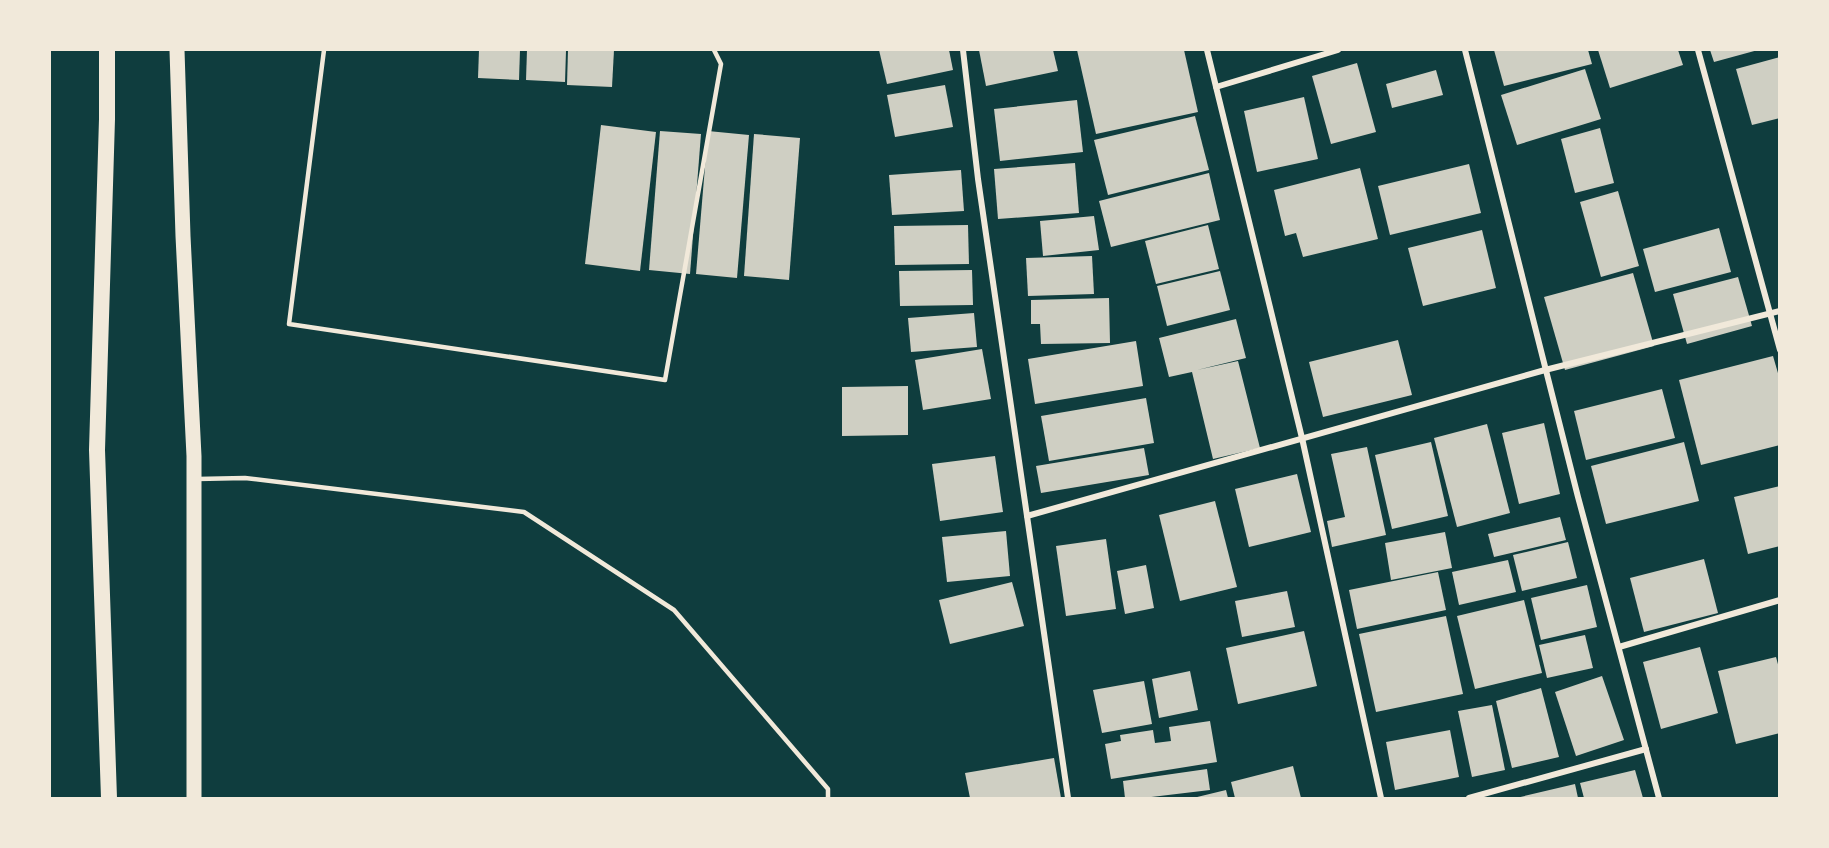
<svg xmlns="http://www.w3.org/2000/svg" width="1829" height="848" font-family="'Times New Roman',serif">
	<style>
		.building { fill: #cfcfc3 }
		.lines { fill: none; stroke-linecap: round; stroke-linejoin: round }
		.service { stroke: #f1e9da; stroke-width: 4.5 }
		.minor { stroke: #f1e9da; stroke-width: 6 }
		.primary { stroke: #f1e9da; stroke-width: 15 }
		.trunk { stroke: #f1e9da; stroke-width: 16 }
	</style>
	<rect width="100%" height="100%" fill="#0f3d3e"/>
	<!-- building -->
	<g class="building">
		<path d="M479,50H520L519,80L478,78Z"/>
		<path d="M527,50H566L565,82L526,80Z"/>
		<path d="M568,50H614L612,87L567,85Z"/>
		<path d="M879,50H949L953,70L887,84Z"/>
		<path d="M979,50H1053L1058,71L986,86Z"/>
		<path d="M1077,50H1184L1198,112L1096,134Z"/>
		<path d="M1494,50H1588L1592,64L1504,86Z"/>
		<path d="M1598,50H1678L1683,65L1610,88Z"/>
		<path d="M1710,50H1758L1714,62Z"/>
		<path d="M1780,57V118L1752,125L1736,69Z"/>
		<path d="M1357,63L1376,132L1331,144L1312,76Z"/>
		<path d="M1585,69L1601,119L1517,145L1501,95Z"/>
		<path d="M1436,70L1443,95L1392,108L1386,84Z"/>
		<path d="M945,85L953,127L895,137L887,95Z"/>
		<path d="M1304,97L1318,159L1257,172L1244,111Z"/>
		<path d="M1077,100L1083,152L1000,161L994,109Z"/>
		<path d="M1195,116L1209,170L1108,195L1094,140Z"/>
		<path d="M601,125L656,132L640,271L585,264Z"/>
		<path d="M1600,128L1614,183L1575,193L1561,139Z"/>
		<path d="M660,131L701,134L690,274L649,270Z"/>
		<path d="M708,131L749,135L737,278L696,274Z"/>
		<path d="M754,134L800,138L789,280L744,276Z"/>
		<path d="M1075,163L1079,213L998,219L994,169Z"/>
		<path d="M1469,164L1481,213L1390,235L1378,186Z"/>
		<path d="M1360,168L1378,239L1303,257L1296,233L1285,236L1274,190Z"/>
		<path d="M961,170L964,211L892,215L889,175Z"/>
		<path d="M1209,173L1220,220L1111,247L1099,201Z"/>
		<path d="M1618,191L1639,266L1601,277L1580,202Z"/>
		<path d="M1094,216L1099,250L1043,256L1040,221Z"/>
		<path d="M968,225L969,264L895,265L894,226Z"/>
		<path d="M1208,225L1219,269L1156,284L1145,241Z"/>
		<path d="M1719,228L1731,272L1655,292L1643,249Z"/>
		<path d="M1482,230L1496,288L1423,306L1408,248Z"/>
		<path d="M1092,256L1094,294L1028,296L1026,258Z"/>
		<path d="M972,270L973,305L900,306L899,271Z"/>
		<path d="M1220,271L1230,310L1167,326L1157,286Z"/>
		<path d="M1633,273L1654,346L1565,370L1544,297Z"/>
		<path d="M1738,277L1752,326L1687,344L1673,294Z"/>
		<path d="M1109,298L1110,343L1041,344L1040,324H1031V300Z"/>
		<path d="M974,313L977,347L911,352L908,318Z"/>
		<path d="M1236,319L1246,358L1197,370L1238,361L1260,448L1213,459L1192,372L1169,377L1159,338Z"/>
		<path d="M1398,340L1412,395L1323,417L1309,362Z"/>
		<path d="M1136,341L1143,386L1035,404L1028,359Z"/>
		<path d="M982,349L991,399L923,410L915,360Z"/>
		<path d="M1773,356L1780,380V445L1701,465L1679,380Z"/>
		<path d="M908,386V435L842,436V387Z"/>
		<path d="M1662,389L1675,438L1586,460L1574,411Z"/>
		<path d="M1146,398L1154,443L1049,461L1041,416Z"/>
		<path d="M1544,423L1560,494L1519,504L1502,433Z"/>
		<path d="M1487,424L1510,513L1457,527L1434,438Z"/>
		<path d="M1431,442L1448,516L1392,529L1375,455Z"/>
		<path d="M1684,442L1699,501L1606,524L1591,466Z"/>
		<path d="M1367,447L1386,535L1332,547L1327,521L1345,517L1331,454Z"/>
		<path d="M1144,448L1149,475L1041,493L1036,466Z"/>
		<path d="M995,456L1003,512L940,521L932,464Z"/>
		<path d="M1297,474L1311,532L1249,547L1235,489Z"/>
		<path d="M1780,486V546L1748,554L1734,497Z"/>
		<path d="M1215,501L1237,587L1180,601L1159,515Z"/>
		<path d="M1560,517L1566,540L1494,557L1488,534Z"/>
		<path d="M1006,531L1010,576L947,582L942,537Z"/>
		<path d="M1445,532L1452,568L1391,580L1385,543Z"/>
		<path d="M1106,539L1116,609L1066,616L1056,546Z"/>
		<path d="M1568,542L1577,578L1522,591L1513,555Z"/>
		<path d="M1704,559L1718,613L1644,632L1630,578Z"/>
		<path d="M1508,560L1516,592L1459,605L1452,572Z"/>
		<path d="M1146,565L1154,608L1125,614L1117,571Z"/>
		<path d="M1438,572L1446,610L1357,629L1349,590Z"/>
		<path d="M1012,582L1024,626L950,644L939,600Z"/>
		<path d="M1587,585L1597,627L1541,640L1531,598Z"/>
		<path d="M1287,591L1295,627L1242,637L1235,601Z"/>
		<path d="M1524,600L1542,673L1475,689L1457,616Z"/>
		<path d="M1446,616L1463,694L1376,712L1359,634Z"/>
		<path d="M1304,631L1317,686L1238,704L1226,648Z"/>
		<path d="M1585,635L1593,668L1547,678L1539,645Z"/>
		<path d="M1700,647L1718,713L1661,729L1643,662Z"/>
		<path d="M1776,657L1780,672V733L1736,744L1718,671Z"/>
		<path d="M1190,671L1198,710L1159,718L1152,679Z"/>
		<path d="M1602,676L1624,740L1576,756L1555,692Z"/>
		<path d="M1144,681L1152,724L1102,733L1093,690Z"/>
		<path d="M1541,688L1559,757L1512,768L1496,701Z"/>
		<path d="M1492,705L1505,770L1472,777L1458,711Z"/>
		<path d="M1210,721L1217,762L1111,779L1105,744L1121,741L1120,735L1153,730L1155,743L1171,741L1169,727Z"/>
		<path d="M1450,730L1459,777L1395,790L1386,742Z"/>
		<path d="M1054,758L1061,798H970L965,773Z"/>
		<path d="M1293,766L1301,798H1235L1231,782Z"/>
		<path d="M1207,769L1210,790L1143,798H1125L1123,781Z"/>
		<path d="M1635,770L1643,798H1584L1580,783Z"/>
		<path d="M1575,784L1578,798H1516Z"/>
		<path d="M1226,790L1228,798H1193Z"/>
	</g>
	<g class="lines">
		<!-- service -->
		<g class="service">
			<path d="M324,50L289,324L665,380L721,64L714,50"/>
			<path d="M197,479L245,478L524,512L674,610L828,789V798"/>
		</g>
		<!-- minor -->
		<g class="minor">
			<path d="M963,50L978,179L1068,798"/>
			<path d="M1207,50L1302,438L1381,798"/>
			<path d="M1465,50L1578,497L1659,798"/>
			<path d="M1698,50L1780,350"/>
			<path d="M1216,87L1338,50"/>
			<path d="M1027,516L1545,370L1780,311"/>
			<path d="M1619,647L1780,600"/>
			<path d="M1469,798L1646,749"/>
		</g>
		<!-- primary -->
		<path class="primary" d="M177,50L183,236L194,456V798"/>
		<!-- trunk -->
		<path class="trunk" d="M107,50V119L97,450L109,798"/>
	</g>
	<!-- border -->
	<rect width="1829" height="848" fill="none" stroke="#f1e9da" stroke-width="102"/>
</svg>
